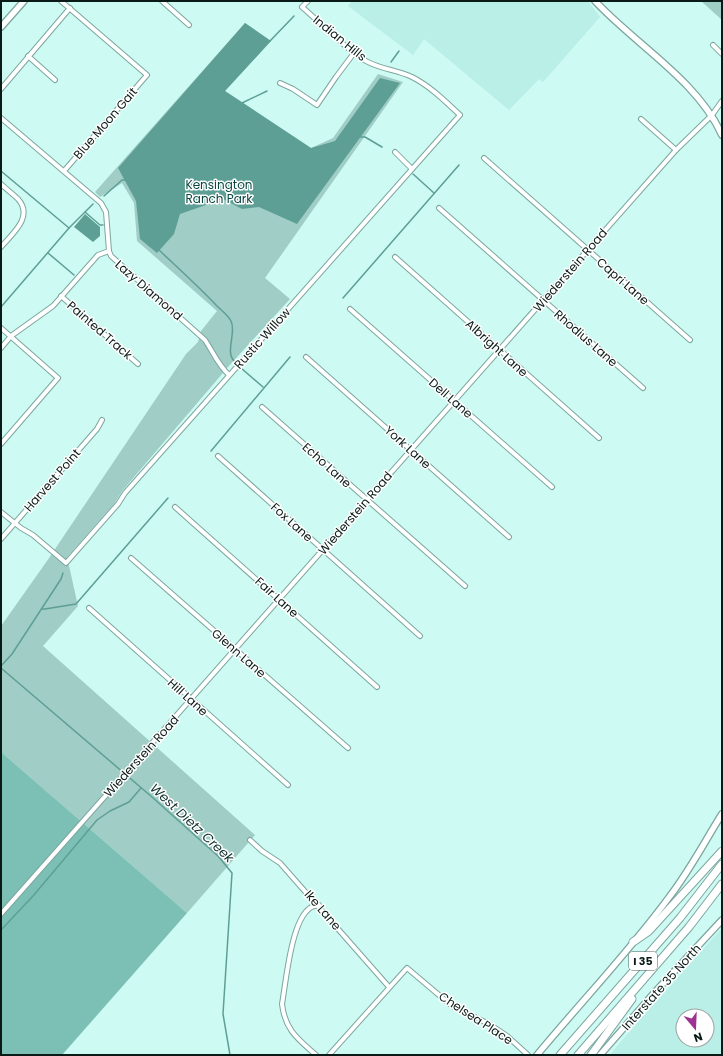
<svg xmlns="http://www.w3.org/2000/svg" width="723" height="1056" font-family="Poppins,sans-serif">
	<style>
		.built { fill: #b9efe6; fill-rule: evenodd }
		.green { fill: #a0cdc5 }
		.forest { fill: #7cbfb4 }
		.water { fill: #5d9f95 }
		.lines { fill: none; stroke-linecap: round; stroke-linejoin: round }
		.stream { stroke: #5d9f95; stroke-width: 1.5 }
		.street-casing { stroke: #7ca69f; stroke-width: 6 }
		.secondary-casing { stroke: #7ca69f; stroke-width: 8 }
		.highway-casing { stroke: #7ca69f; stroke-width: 9 }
		.street { stroke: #fff; stroke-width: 4 }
		.secondary { stroke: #fff; stroke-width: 5.5 }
		.highway { stroke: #fff; stroke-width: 7 }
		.labels { text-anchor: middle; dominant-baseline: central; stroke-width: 3; stroke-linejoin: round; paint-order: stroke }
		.shield { fill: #fff; stroke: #535f5d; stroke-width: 1 }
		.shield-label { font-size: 11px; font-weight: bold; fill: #091a17 }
		.street-label { font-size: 12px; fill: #091a17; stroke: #fff }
		.park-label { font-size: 12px; fill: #0a4841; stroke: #fff }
		.water-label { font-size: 13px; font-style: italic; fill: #10322e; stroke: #fff }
	</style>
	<rect width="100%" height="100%" fill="#cdfaf2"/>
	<!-- built -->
	<g class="built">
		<path d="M352,1H588L600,17L543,82L539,79L509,110L424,39L413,55L348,6Z"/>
		<path d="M722,928V1055H610L623,1039ZM683,1016H707V1040H683Z"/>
	</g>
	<!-- green -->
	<g class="green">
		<path d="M701,1H722V20Z"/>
		<path d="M245,23L271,41L225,91L311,148L333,138L378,74L403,82L265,278L290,299L228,367L123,490L114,504L67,557L78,606L43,646L255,835L187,913L1,752V626L47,561L186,354L198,342L201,331L217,311L137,241L134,203L122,183L100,197L95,192Z"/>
	</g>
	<!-- forest -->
	<path class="forest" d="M1,752L187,913L62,1055H1Z"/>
	<!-- water -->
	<g class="water">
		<path d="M245,23L271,41L225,91L311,148L335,141L380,78L400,83L297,224L259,207L242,209L223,199L180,214L174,234L157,253L140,239L136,201L118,168Z"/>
		<path d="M85,214L100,227V236L93,242L74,227Z"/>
	</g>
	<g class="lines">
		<!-- stream -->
		<g class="stream">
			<path d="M270,41L294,16"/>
			<path d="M391,62L399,51"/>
			<path d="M242,103L267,91"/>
			<path d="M360,137H365L382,147"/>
			<path d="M1,171L69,228L93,204"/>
			<path d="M413,174L434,193"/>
			<path d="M104,196L122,180H125"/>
			<path d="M85,212L100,225H103"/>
			<path d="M159,250C178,268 198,286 216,305C221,310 228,315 231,321C237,333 224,352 235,362"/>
			<path d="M48,253L74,275"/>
			<path d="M343,298L459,165"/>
			<path d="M1,307L69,228"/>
			<path d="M241,368L263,387"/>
			<path d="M211,451L290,357"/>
			<path d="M42,609H45L76,604L168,498"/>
			<path d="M1,666L12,654L61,579L63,573"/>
			<path d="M1,668L152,797L218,856L232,873L223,1014L230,1055"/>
			<path d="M1,930L33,896L97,820L110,811L129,802L141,788"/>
		</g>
		<defs>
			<g id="street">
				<path d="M61,1L147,75L64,171"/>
				<path d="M162,1L189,25"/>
				<path d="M713,45L722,54"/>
				<path d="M28,56L55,80"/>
				<path d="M280,83L293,89L317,105L336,77L354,53"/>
				<path d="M1,89L70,8"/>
				<path d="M1,118L101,203L106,212L109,251L111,256L205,340C213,352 218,365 229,375"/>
				<path d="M641,119L676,150"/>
				<path d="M395,152L412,169"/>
				<path d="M484,158L690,340"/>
				<path d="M1,184C6,189 13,194 18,199C34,217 12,234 1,247"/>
				<path d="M439,208L643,388"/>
				<path d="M395,257L599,438"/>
				<path d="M61,296L138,364"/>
				<path d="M350,309L552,487"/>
				<path d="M1,328L58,378L1,444"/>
				<path d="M1,348L11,336L53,306L98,255L109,251"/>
				<path d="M306,357L509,537"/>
				<path d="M262,407L465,586"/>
				<path d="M218,456L420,636"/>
				<path d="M175,507L377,687"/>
				<path d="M1,512L21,528L33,535L66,563L118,504L125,493L460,115C445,101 430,86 412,77C397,70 380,69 366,61C344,48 322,24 302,7L308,1"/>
				<path d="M1,539L97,429L102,420"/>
				<path d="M131,558L348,748"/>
				<path d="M89,608L288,785"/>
				<path d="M250,840L262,851L280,863L389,987"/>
				<path d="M1,914L676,150L712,115L722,101"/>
				<path d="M316,1055C298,1039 285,1030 282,1004C286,982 291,921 310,908C312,906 316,906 319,905"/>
				<path d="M329,1055L407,968L452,1006L489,1024L507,1036L528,1055"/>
			</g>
			<g id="secondary">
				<path d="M595,1C636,45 697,80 722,135"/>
				<path d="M1,27L24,1"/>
				<path d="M537,1055C581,1002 629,952 670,896C690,870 705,841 722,814"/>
				<path d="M600,1055L656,991L722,920"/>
			</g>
			<g id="highway">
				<path d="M633,942L649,931L722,851"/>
				<path d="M560,1055L680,918L722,864"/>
				<path d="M578,1055L689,927L722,884"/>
				<path d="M591,1055L632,999"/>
			</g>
		</defs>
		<!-- street casing -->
		<use href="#street" class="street-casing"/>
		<!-- secondary casing -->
		<use href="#secondary" class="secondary-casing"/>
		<!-- highway casing -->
		<use href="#highway" class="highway-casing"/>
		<!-- street -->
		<use href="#street" class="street"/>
		<!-- secondary -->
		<use href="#secondary" class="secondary"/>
		<!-- highway -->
		<use href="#highway" class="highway"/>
	</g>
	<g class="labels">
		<!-- shield labels -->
		<rect class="shield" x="629" y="952" width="28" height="18" rx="3"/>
		<g class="shield-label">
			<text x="643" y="961">I 35</text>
		</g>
		<!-- street labels -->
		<g class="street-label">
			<text transform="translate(340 38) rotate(39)">Indian Hills</text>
			<text transform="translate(105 123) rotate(-49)">Blue Moon Gait</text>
			<text transform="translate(570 270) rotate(-49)">Wiederstein Road</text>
			<text transform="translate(623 281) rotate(41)">Capri Lane</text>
			<text transform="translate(149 290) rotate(41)">Lazy Diamond</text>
			<text transform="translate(100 330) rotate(41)">Painted Track</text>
			<text transform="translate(262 338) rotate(-48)">Rustic Willow</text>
			<text transform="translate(586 338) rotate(41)">Rhodius Lane</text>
			<text transform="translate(497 348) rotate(42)">Albright Lane</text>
			<text transform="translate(451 398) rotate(41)">Dell Lane</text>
			<text transform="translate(408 447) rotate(42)">York Lane</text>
			<text transform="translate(327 465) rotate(42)">Echo Lane</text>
			<text transform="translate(52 480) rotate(-49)">Harvest Point</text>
			<text transform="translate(355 513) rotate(-49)">Wiederstein Road</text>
			<text transform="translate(292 522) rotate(42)">Fox Lane</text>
			<text transform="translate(277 597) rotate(42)">Fair Lane</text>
			<text transform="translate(239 653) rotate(41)">Glenn Lane</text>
			<text transform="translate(188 697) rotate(42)">Hill Lane</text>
			<text transform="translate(141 756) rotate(-48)">Wiederstein Road</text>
			<text transform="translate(323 910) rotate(49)">Ike Lane</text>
			<text transform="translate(661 987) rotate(-48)">Interstate 35 North</text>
			<text transform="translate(476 1018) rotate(33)">Chelsea Place</text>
		</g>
		<!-- park labels -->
		<g class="park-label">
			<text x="219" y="184">Kensington<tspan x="219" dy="14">Ranch Park</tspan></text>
		</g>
		<!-- water labels -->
		<g class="water-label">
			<text transform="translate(192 823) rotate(43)">West Dietz Creek</text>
		</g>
	</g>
	<!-- border -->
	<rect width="723" height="1056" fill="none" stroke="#091a17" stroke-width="4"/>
	<!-- north arrow -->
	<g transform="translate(695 1028) rotate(161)"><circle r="19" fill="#ffffff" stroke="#9da3a2"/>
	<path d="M0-3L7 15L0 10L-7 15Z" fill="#9f3291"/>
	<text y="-6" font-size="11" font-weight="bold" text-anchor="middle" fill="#091a17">N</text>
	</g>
</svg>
